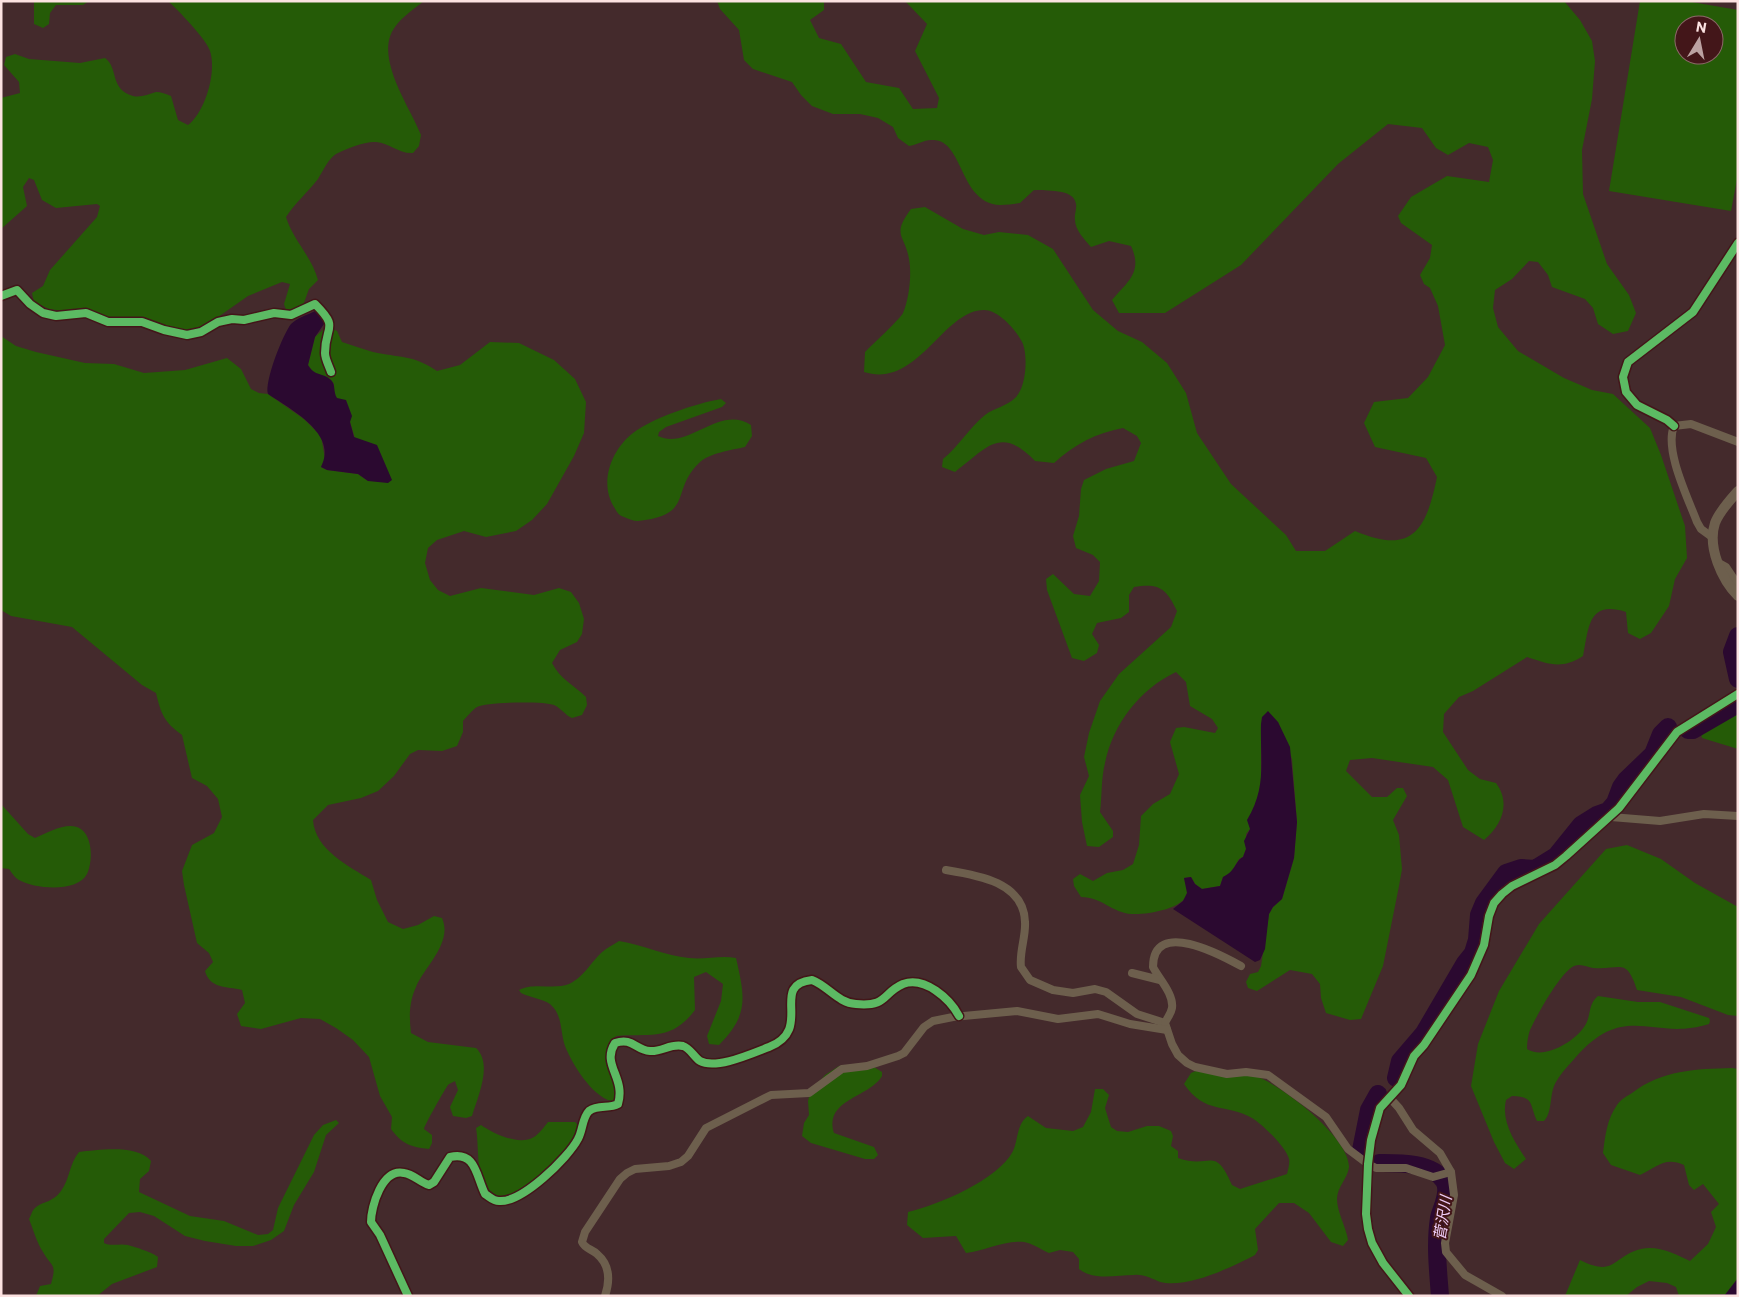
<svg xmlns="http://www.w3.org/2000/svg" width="1739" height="1297" font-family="Commissioner,'Noto Sans JP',sans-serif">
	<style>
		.green { fill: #255b07; fill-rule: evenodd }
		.water { fill: #2b0930 }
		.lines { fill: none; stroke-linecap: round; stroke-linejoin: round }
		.river { stroke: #2b0930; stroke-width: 18 }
		.minor { stroke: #6d5f4d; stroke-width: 8 }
		.tertiary { stroke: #6d5f4d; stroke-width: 10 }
		.cycleway-casing { stroke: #431619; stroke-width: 11 }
		.cycleway { stroke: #5cba63; stroke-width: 8 }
		.labels { text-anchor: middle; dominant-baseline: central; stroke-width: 4; stroke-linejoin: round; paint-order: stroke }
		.water-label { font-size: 15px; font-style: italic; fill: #eeccf7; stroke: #431619 }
	</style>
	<rect width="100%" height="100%" fill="#442a2c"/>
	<!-- green -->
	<g class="green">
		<path d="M34,1H89L83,5H56L50,13L49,24L43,28L34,24Z"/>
		<path d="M168,1H424C414,9 402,17 395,27C373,56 410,107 421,135L419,146L413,153C399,154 390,143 376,142C366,141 345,149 336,154C328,159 323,171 318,179C308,192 295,203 286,217C293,240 312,257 318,280L309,289L302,308L287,313L284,304L290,284L282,282L248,296L201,329L188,332L115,321L87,310L71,312L49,309L34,302L32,293L43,286L50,270L97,217L100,206L97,204L56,208L42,200L34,180L29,178L23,187L27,206L1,229V98L20,93L19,82L4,65L6,57L15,54L29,59L80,63L105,58C119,68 109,89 133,96C141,98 148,94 156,92C161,92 166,94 171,96L178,120L188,125C205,112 217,72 210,51C207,40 178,10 168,1Z"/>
		<path d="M717,1H824V10L810,20L819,38L841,44L866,82L899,88L913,109L937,108L939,98L915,51L927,24L905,1H1564L1580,20L1592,41L1595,61L1592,99L1582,150L1583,194L1607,264L1629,295L1636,313L1628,331L1613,334L1598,324L1593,308L1585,299L1552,287L1548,275L1538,262L1529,261L1512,279L1495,290L1493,308L1498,327L1518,351L1564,378L1592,390L1613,394L1650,428L1661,455L1685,526L1687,558L1675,579L1669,606L1651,633L1640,639L1628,633L1626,612C1588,600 1589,627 1583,656C1561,670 1549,664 1527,657L1473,691L1459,697L1444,714L1443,732L1468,770L1480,779L1496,783C1511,803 1502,825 1484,840L1463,827L1448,780L1433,767L1372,758L1350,760L1346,771L1372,797H1387L1397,788H1403L1407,796L1393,820L1399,835L1402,869L1399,886L1383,966L1361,1019L1350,1020L1326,1013L1321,998L1320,984L1312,974L1290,970L1257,991L1248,988L1246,982L1250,974L1258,972L1261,966L1269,914L1273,907L1282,899L1294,858L1297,822L1292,759L1278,722L1261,724V788L1253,810L1250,829L1246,834V849L1243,857L1239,859L1231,873L1223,877L1220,886L1202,889L1195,884L1191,877L1184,878C1185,882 1188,889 1187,893C1185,909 1145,915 1132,914C1112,913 1102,897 1081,897L1074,886L1073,879L1080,874L1093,881L1107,873L1123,870L1133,864L1139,845L1141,816L1153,804L1170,794L1179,774L1170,742L1176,728L1184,727L1215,733L1218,728L1212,719L1190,706L1186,682L1176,672C1140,689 1113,724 1105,763C1101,779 1102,796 1100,812L1113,831V837L1099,847L1087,846L1082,822L1080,795L1089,776L1084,757L1089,733L1100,701L1119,674L1171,627L1177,611C1166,588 1159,583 1134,587L1129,595V612L1121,618L1097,623L1092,634L1099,645L1097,653L1084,661L1072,658L1047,590L1046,579L1053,574L1074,594L1090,596L1099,581L1100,562L1093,555L1076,548L1073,536L1079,516L1081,489L1084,480L1106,469L1134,461L1141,443L1137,436L1123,428C1096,433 1075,444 1054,463L1035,461C1000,425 987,448 955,472L942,467L943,459C959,446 969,428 985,415C994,408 1007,406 1015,398C1026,388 1028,358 1023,344C1017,331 999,310 984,310C943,310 918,389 864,372L865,352C871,346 901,318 903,313C909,299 912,275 909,259C905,234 891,236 911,209L925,207L963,229L984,235L999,232L1028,235L1053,249L1093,310L1118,331L1142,342L1167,363L1186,393L1197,433L1231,484L1286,535L1296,551H1325L1355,531C1412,555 1426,531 1437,477L1426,458L1375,447L1364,423L1374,402L1408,398L1428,377L1445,345L1438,306L1430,288L1424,284L1420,275L1430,258L1432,245L1401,223L1398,216L1411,197L1447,176L1489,182L1493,160L1488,147L1469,143L1448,155L1436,148L1422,128L1388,124L1338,164L1241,265L1165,313H1119L1112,300C1128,281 1143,272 1131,246L1109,241L1091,247C1085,240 1075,230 1075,220C1074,215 1077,209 1076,204C1074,188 1045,191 1034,190L1020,203C1014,204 1007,205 1000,205C958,203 964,137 931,140C924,140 916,145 909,146L898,138L893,127L878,118L860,114H833L812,106L801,95L792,82L753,69L744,60L739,30L720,9Z"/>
		<path d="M1640,1H1686L1738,10V174L1731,211L1609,191ZM1684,25H1714V55H1684Z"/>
		<path d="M327,326L337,331L342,342C352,345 362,349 373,352C399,358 412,354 437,371L460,365L490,342L519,343L554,360L575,379L586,402L584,433L574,456L547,504L532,520L516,531L486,537L464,531L437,540L428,548L425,563L430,580L438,590L450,596L481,588L534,595L559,588L571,592L579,603L584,619L582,634L577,642L560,650L552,663C560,679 574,685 586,697L587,705L582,715L572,718C565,715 561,708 554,705C544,701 486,702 477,707C472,710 467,717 463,721V732L457,746L442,751L418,750L410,754L394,776L378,791L361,798L328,805L313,820C315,850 349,866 371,880L377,900L388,922L403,929L418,925L434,916L442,918C453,943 425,966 416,987C409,1002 409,1017 411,1033L428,1042L476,1048C493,1064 478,1096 472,1116L466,1118L453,1116L450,1107L458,1090L455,1081C453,1082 449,1084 448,1085C445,1089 424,1126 424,1129L432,1135V1143L429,1149C411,1147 402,1144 391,1129L392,1117L380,1096L369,1057L353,1040L336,1028L320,1019L301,1018L261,1029L241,1026L237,1014L245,1003L242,990C226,986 210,989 205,971L213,962L209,953L197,943L184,885L182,871L192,845L214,833L222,817L218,799L207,786L192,778L182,735C164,722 161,714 156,693L142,685L72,627L11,616L1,610V336L16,346L36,352L85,363L114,364L144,373L185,370L227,358L241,369L251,389L259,393L268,394L304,419L321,436L325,459L321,467L327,470L358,474L368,481L350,422L333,393L334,384L330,379L313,372L308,365L315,337Z"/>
		<path d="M721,399L726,403L722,407L666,427L659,432L658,436C688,451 719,404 751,425L752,436L745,447C732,450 709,453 699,463C670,491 695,515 638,521C633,521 629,519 624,517C618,515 617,512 614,507C599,483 611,450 633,433C652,418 697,403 721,399Z"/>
		<path d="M1738,697V749L1702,738L1700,730Z"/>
		<path d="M1,804L28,834L35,838C47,833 58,826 71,826C93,826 94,860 87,874C77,893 35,889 19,880C15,878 12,873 9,869L1,868Z"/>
		<path d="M1627,845L1661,859L1695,883L1738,907V1016L1728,1015L1681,997L1637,990C1626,957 1622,970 1593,968C1587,967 1581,963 1574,966C1560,973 1537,1015 1530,1030C1528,1036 1527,1042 1527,1049C1544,1060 1574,1042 1584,1027C1592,1016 1587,1005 1598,996L1638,1002H1660L1709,1018L1710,1021L1709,1024C1652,1042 1626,1000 1575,1058C1569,1065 1561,1073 1556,1082C1549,1093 1553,1112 1544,1121H1537C1529,1104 1535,1097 1512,1096L1506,1100C1501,1121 1514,1141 1526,1159L1514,1169L1505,1163L1494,1142L1471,1086L1478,1044L1499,991L1539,924L1606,849Z"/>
		<path d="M619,941C643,945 666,956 689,958C705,960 720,955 736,958C745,997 749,1015 719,1045L709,1044L707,1036L721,1001L723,984L706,972L694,977L695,1010C671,1042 650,1033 616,1036C601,1051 614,1078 619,1097L611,1101C592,1096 572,1064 565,1046C560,1032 563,1015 550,1004C543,999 529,997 521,993L519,990C533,982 554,990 569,984C586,976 592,959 606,949C610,946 615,944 619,941Z"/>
		<path d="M858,1064L874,1067L882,1072V1076C869,1098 824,1099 834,1133L874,1147L878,1155L874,1159H865L811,1143L802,1136L804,1123L809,1115L808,1101L810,1093L825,1075L839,1066Z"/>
		<path d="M1732,1068L1738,1069V1278L1727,1294L1679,1296L1676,1287L1667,1283L1649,1281L1637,1287L1626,1296H1565L1580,1260C1616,1278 1612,1256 1641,1249C1658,1245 1675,1254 1690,1261L1708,1244L1716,1227L1711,1212L1719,1204L1703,1184L1694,1190L1689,1185L1684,1165C1665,1156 1657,1167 1640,1175L1611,1165L1603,1153C1605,1136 1607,1119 1617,1105C1620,1100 1627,1096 1632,1093C1662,1070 1696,1069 1732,1068Z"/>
		<path d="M1198,1070C1216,1072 1238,1070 1255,1076C1281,1084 1350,1138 1349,1167C1348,1178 1337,1187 1337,1199C1337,1212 1346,1227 1348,1240L1343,1246L1331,1242L1309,1213L1294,1203H1279L1255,1229L1258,1250L1255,1255C1232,1267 1187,1289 1160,1282C1152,1279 1144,1274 1134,1275C1116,1275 1094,1281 1079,1269V1259L1073,1252L1060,1250L1049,1253C1042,1250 1032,1243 1024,1242C1004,1240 985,1251 966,1253L956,1236L923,1238L907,1225L908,1212C938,1205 998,1180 1013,1151C1018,1140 1017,1123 1028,1116L1046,1128L1073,1131L1083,1127L1091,1112L1095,1089H1103L1109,1095L1105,1108L1111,1127L1117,1131L1128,1132L1147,1126H1159L1171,1131L1173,1136L1171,1146L1178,1151V1158C1211,1170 1214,1144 1232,1185L1240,1189L1287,1174C1288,1170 1290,1163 1289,1159C1286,1147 1262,1124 1252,1118C1226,1103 1205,1115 1184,1084L1191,1073Z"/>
		<path d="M336,1120L339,1123L326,1135L314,1172L294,1205L284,1231L271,1240L253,1246H236L205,1241L185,1236L154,1216L140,1212L129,1213L104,1239V1243C112,1247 119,1243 128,1245C135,1247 154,1253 158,1257L157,1267L112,1284L97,1296H36L40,1286L51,1284C57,1263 52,1268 43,1252C37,1243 33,1229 29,1219C31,1216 32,1210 35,1208C43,1201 52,1203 61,1191C70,1179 69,1164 79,1152C99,1150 137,1144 151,1161L149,1171L140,1179L139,1192L190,1216L224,1221L258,1235L268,1234L273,1230L278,1208L314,1135L323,1125Z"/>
		<path d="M548,1122H575L578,1125L577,1134L563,1158L547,1168L539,1178L520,1192L501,1198C496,1195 491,1192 487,1188C476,1178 479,1143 476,1128L481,1125C494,1134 519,1146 534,1137C539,1134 544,1127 548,1122Z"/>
	</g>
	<!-- water -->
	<g class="water">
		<path d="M315,311L322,316L324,324L315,337L308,365C315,377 323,372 331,380C336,385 333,392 337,398L346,400L352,416L350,422L354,437L377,445L392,480L388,483L368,481L358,474L327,470L321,467C339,434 290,409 268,394C264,382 283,334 291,324C297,318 307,315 315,311Z"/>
		<path d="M1268,711L1278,722L1290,747L1297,822L1294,858L1282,899L1273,907L1269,914L1265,949L1260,960L1255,962L1173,909L1183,901L1187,893L1184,878L1191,877L1195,884L1202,889L1220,886L1223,877C1236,871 1235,861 1243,857L1246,849L1244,841L1250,829L1247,820C1267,787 1260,761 1261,724L1262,717Z"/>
		<path d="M1738,1278V1296H1724Z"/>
	</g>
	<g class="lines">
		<!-- river -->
		<g class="river">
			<path d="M1738,636L1732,652L1738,679"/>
			<path d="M1688,730H1693L1738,704"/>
			<path d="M1396,1078L1400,1061L1424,1033L1465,963L1473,953L1477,940L1479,915L1484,903L1506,873L1521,868L1535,869L1556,856L1581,825L1597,815L1608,811L1615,803L1621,787L1626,780L1653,754L1661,734L1668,727"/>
			<path d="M1361,1150L1369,1110L1378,1094"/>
			<path d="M1379,1163C1398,1163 1432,1162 1444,1181C1451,1192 1441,1208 1439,1218C1435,1244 1438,1270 1440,1296"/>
		</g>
		<!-- minor -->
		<g class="minor">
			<path d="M1,296L17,290L30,304L43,313L56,316L86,313L108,322H142L164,330L187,335L201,332L218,322L232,319L244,320L274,313L291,315L315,304C340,329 325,325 325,353C325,359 329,366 331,372"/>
			<path d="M1674,426L1667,420L1637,405L1626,392L1623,377L1628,362L1693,312L1738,243"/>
			<path d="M1674,426C1664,450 1688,498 1697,522L1701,529L1712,537"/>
			<path d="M1674,426L1691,424L1738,442"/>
			<path d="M1717,562L1726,567L1738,585"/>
			<path d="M1611,817L1660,821L1704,814L1738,816"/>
			<path d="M946,870C977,875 1024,882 1025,922C1026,937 1019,952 1021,967L1030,980L1053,990L1073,993L1095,989L1106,992L1137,1014L1165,1023"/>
			<path d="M1241,966C1221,955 1153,918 1153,967C1159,979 1174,994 1172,1008C1171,1014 1167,1018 1165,1023L1172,1044L1178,1055L1187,1063L1195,1067L1227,1074L1246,1072L1268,1075L1326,1117L1348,1149L1368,1164L1376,1168H1406L1433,1177L1451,1172"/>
			<path d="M1132,973L1160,980"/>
			<path d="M1389,1097L1399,1108L1413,1130L1440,1153L1451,1172L1454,1195L1445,1243L1446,1252L1465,1275L1502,1296"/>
			<path d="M408,1296L380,1235L371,1222C371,1207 382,1168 404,1173C413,1174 420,1182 429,1185L434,1182L450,1157C476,1151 476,1176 485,1194C490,1197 493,1201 499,1201C522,1203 568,1158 578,1139C583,1130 582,1118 589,1111C598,1104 609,1109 618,1104C626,1077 601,1065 615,1043C633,1037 635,1050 650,1051C662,1052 671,1043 683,1046C690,1048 694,1057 700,1061C716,1070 753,1053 769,1047C815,1029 768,985 812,980C828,986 838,1003 856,1004C888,1007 882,993 903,984C925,976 950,999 959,1016"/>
			<path d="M605,1296C610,1281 610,1265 597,1254C592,1249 585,1249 582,1242L585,1232L620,1179L627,1173L635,1169L669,1166L681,1162L688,1156L706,1128L759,1101L771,1095L809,1093L842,1069L867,1066L898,1056L904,1053L924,1027L933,1021L953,1017L1017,1011L1058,1019L1098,1014L1130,1024L1167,1030"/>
		</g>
		<!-- tertiary -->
		<g class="tertiary">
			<path d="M1738,491C1730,500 1719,512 1715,523C1707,547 1722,580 1738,596"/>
			<path d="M1409,1296L1383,1263L1372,1243L1368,1229L1366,1214L1368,1164L1371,1140L1380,1108L1401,1085L1414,1056L1424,1045L1471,975L1484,945L1489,916L1494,903L1502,894L1512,886L1555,865L1566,856L1619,808L1677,732L1738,694"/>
		</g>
		<defs>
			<g id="cycleway">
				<path d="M1,296L17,290L30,304L43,313L56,316L86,313L108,322H142L164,330L187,335L201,332L218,322L232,319L244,320L274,313L291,315L315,304C340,329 325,325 325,353C325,359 329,366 331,372"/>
				<path d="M1674,426L1667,420L1637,405L1626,392L1623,377L1628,362L1693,312L1738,243"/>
				<path d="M408,1296L380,1235L371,1222C371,1207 382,1168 404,1173C413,1174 420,1182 429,1185L434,1182L450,1157C476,1151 476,1176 485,1194C490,1197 493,1201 499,1201C522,1203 568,1158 578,1139C583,1130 582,1118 589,1111C598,1104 609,1109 618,1104C626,1077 601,1065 615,1043C633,1037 635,1050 650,1051C662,1052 671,1043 683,1046C690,1048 694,1057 700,1061C716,1070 753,1053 769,1047C815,1029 768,985 812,980C828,986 838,1003 856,1004C888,1007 882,993 903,984C925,976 950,999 959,1016"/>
				<path d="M1409,1296L1383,1263L1372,1243L1368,1229L1366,1214L1368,1164L1371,1140L1380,1108L1401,1085L1414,1056L1424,1045L1471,975L1484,945L1489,916L1494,903L1502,894L1512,886L1555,865L1566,856L1619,808L1677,732L1738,694"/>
			</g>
		</defs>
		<!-- cycleway casing -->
		<use href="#cycleway" class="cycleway-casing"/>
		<!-- cycleway -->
		<use href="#cycleway" class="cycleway"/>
	</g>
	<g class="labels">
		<!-- water labels -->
		<g class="water-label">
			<text transform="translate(1442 1218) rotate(-81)">菅沢川</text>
		</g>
	</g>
	<!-- border -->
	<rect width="1739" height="1297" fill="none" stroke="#fce2e1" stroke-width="5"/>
	<!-- north arrow -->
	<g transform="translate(1699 40) rotate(10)"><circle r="24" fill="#431619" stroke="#8d6869"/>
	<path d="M0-4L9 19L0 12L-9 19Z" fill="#bca2a2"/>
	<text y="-8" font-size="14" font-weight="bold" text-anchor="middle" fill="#fce2e1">N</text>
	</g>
</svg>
